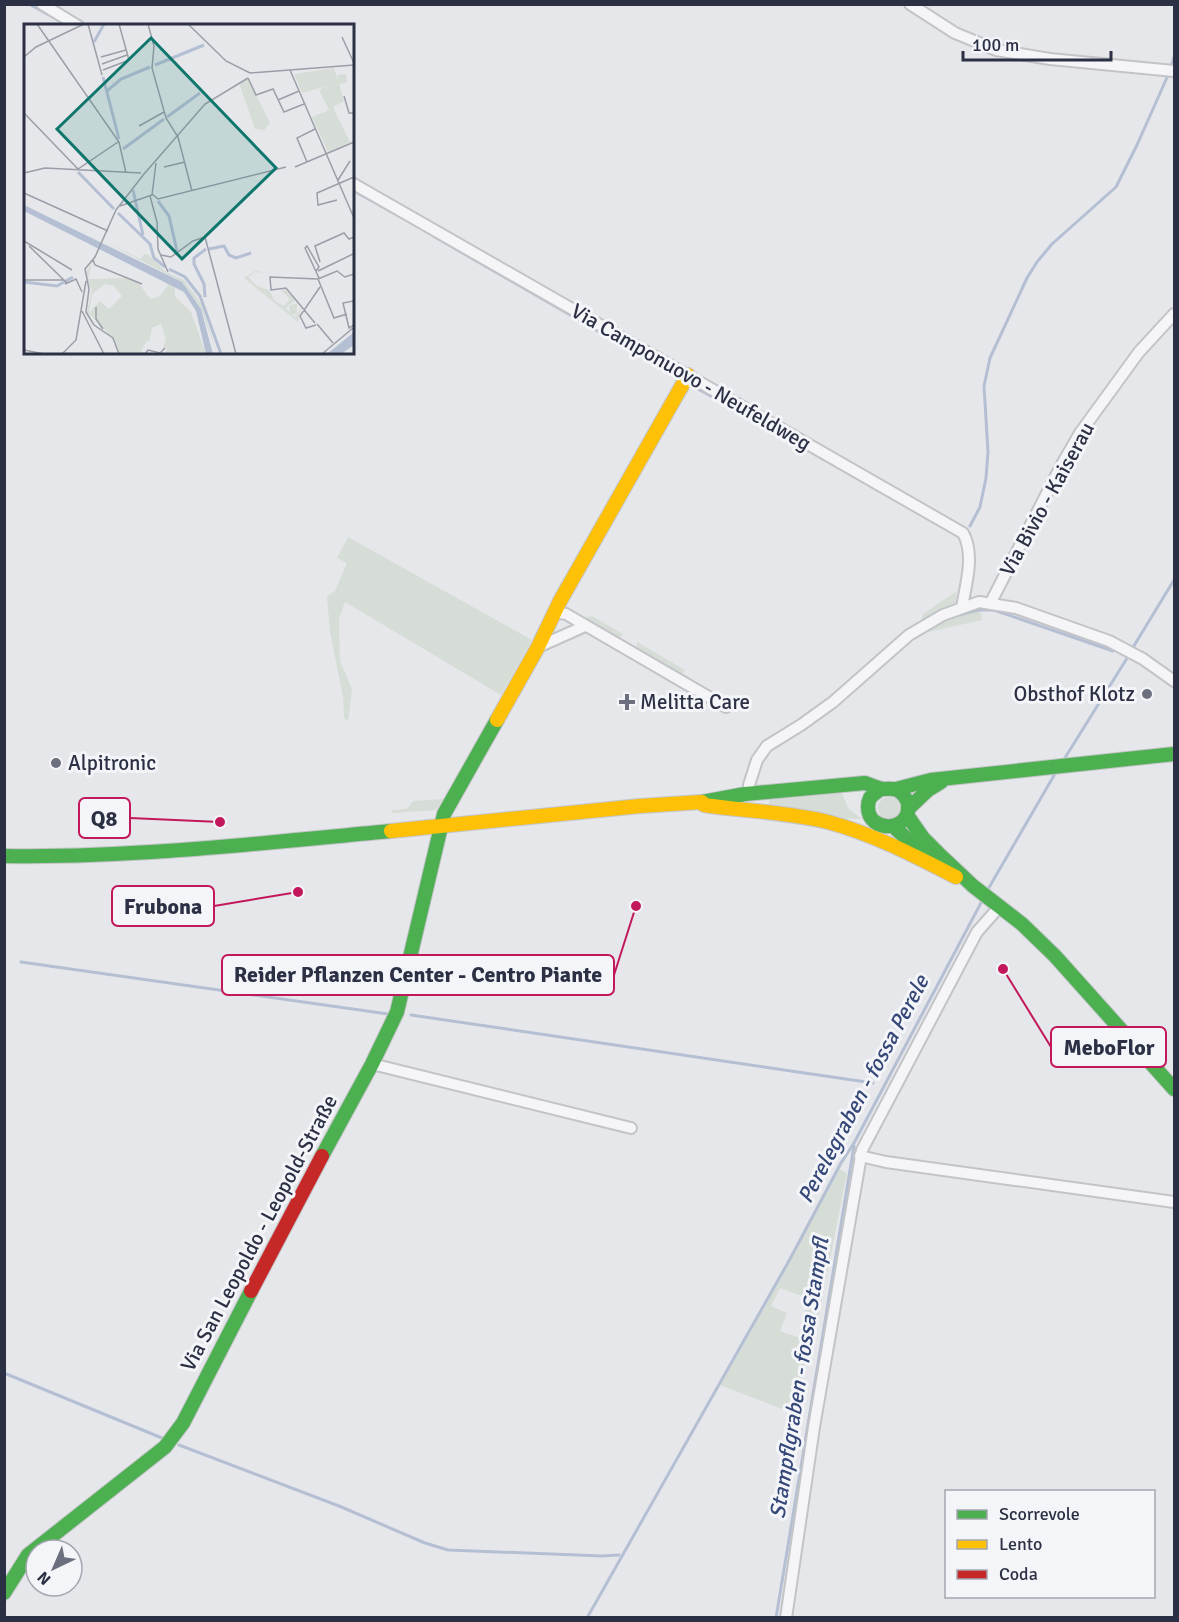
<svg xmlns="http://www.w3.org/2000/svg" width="1179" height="1622" font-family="Signika,sans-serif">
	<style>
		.green { fill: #d5ddd6 }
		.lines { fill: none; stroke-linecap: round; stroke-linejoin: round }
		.stream { stroke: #b5bfd4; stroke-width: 3 }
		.street-casing { stroke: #c3c4c8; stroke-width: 14 }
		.fast-casing { stroke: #c3c4c8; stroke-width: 16 }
		.slow-casing { stroke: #c3c4c8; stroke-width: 16 }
		.jam-casing { stroke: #c3c4c8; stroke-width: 16 }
		.street { stroke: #f5f5f7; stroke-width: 10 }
		.fast { stroke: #4caf50; stroke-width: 14 }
		.slow { stroke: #ffc107; stroke-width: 14 }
		.jam { stroke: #c62828; stroke-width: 14 }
		.poi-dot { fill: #6c707e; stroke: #f4f5f9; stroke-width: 2 }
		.labels { text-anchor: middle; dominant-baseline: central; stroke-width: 6; stroke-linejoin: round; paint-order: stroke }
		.street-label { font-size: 21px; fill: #2b3044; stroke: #f4f5f9 }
		.poi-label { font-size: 21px; fill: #2b3044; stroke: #f4f5f9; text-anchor: start }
		.water-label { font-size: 22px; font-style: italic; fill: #354878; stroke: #f4f5f9 }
		.inset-river { fill: none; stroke: #b5bfd4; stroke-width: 3 }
		.inset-road { fill: none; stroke: #9b9ea8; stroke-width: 1.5 }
		.view { fill: #0f766e; fill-opacity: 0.15; stroke: #0f766e; stroke-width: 3 }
		.inset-edge { fill: none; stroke: #2b3044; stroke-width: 3 }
		.leader { fill: none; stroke: #c2185b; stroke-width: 2 }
		.callout-dot { fill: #c2185b; stroke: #f4f5f9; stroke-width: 2 }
		.callout { fill: #f4f5f9; stroke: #c2185b; stroke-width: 2 }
		.callout-label { font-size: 22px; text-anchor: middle; font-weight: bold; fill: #2b3044 }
	</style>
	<rect width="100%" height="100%" fill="#e6e7ea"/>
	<!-- green -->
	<g class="green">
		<path d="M348,537L532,640L501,695L345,602L339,619L340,661L352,689L348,721L344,718L343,697L330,632L327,596L335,591L347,563L337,558Z"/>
		<path d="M957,591L955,603L921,621L923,614Z"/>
		<path d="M980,609L982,620L928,632V625L964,612Z"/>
		<path d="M592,616L623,634L619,639L584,618Z"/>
		<path d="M637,642L685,670L681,675L636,649Z"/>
		<path d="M842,793L848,808L862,819L837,818L769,804V800Z"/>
		<circle cx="889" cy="808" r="11"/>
		<path d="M443,799L436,810L392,813V810L407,809L413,801Z"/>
		<path d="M839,1169L847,1173L818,1320L805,1316L807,1298L780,1288L771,1306L787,1313L780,1331C787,1334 797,1335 802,1341C812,1354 798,1392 795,1408L787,1411L720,1385Z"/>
	</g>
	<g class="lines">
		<!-- stream -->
		<g class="stream">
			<path d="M29,4L60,21"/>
			<path d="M1171,67L1174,57"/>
			<path d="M352,190L401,217"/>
			<path d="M435,237L681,379"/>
			<path d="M689,384L794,442"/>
			<path d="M799,445L945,528"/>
			<path d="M970,526L980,507L986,478L988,452L984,386L990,358L1027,278L1037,262L1052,244L1116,187L1137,145L1169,73"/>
			<path d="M959,615L978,610H994L1113,651"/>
			<path d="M1132,649L1174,580"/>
			<path d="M1063,761L1129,655"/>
			<path d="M987,891L1056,772"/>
			<path d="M21,962L388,1014"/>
			<path d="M411,1015L873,1083"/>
			<path d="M4,1373L162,1438"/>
			<path d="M179,1445L339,1506L425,1543L448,1550L602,1556L619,1555"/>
			<path d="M587,1618L790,1259L841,1163L854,1143L983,899"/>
			<path d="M776,1618L854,1146"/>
		</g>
		<defs>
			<g id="street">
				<path d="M42,4L78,26"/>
				<path d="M910,4L955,33L996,50L1050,59L1174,71"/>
				<path d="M352,183L963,533C975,554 966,584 962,607"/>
				<path d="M991,602L1061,466L1080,433L1139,352L1174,314"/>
				<path d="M554,612L566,614L726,707"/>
				<path d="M538,647L585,626"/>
				<path d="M749,785L757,760L767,746L801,725L833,702L909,635L943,615L979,602L1016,608L1109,641L1143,659L1174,681"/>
				<path d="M372,1064L631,1128"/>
				<path d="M860,1156L886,1162L1174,1202"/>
				<path d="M786,1618L814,1427L862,1150L977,932L1000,906"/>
			</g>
			<g id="fast">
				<path d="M896,789L931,780L1174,754"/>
				<path d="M702,802L745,794L865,783C871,785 877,788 883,789C887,789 893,788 897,790C902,792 907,799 908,804C912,832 868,834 868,807C868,805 869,800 870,798C872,795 878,791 881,789"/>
				<path d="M908,809L928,790L941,782"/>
				<path d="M907,815L923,838L938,853L973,886L1022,924L1055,956L1174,1089"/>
				<path d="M894,827L926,856"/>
				<path d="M4,856C133,858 263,843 391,831"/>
				<path d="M322,1156L372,1064L397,1012L444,814L497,720"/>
				<path d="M4,1593L28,1555L165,1447L183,1423L251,1291"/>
			</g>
			<g id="slow">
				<path d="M497,720L538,647L560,601L688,375"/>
				<path d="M704,805C745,811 788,812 828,822C873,834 915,856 956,877"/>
				<path d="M391,831L640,806L702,802"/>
			</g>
			<path id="jam" d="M251,1291L322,1156"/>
		</defs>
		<!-- street casing -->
		<use href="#street" class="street-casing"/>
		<!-- fast casing -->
		<use href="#fast" class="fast-casing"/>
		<!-- slow casing -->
		<use href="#slow" class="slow-casing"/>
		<!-- jam casing -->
		<use href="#jam" class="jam-casing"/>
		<!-- street -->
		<use href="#street" class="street"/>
		<!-- fast -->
		<use href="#fast" class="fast"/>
		<!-- slow -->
		<use href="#slow" class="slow"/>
		<!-- jam -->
		<use href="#jam" class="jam"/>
	</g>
	<!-- markers -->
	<g class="poi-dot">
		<circle cx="1147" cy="694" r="6"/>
		<path d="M624 693h6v6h6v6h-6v6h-6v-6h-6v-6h6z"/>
		<circle cx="56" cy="763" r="6"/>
	</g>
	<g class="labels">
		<!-- street labels -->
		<g class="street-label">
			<text transform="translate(691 377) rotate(30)">Via Camponuovo - Neufeldweg</text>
			<text transform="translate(1047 499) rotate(-61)">Via Bivio - Kaiserau</text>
			<text transform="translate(259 1233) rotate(-62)">Via San Leopoldo - Leopold-Straße</text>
		</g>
		<!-- poi labels -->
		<g class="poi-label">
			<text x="1135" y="694" text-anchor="end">Obsthof Klotz</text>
			<text x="640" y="702">Melitta Care</text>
			<text x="68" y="763">Alpitronic</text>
		</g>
		<!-- water labels -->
		<g class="water-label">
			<text transform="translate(863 1089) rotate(-62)">Perelegraben - fossa Perele</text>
			<text transform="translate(799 1378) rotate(-81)">Stampflgraben - fossa Stampfl</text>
		</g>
	</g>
	<!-- overview -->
	<g transform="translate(24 24)">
		<rect width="330" height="330" fill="#e6e7ea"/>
		<path d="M310,44L314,56V51L322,50L323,59L315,60L320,77L309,83L326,118L304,128L288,93L305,86L295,66L303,62L278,69L270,50ZM224,55L246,99L240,106L231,105L215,59ZM82,218L117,235L120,230L125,231L142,248L160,256L178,281L193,330L177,285L158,258ZM68,238L64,255L103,254L115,259L126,275L136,272L145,260L151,264V272L167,288L182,330H149L148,327L142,330V323L138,327L142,315L137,300L128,304L125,319L124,316L117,326L119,330H96L91,316L63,288L68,264L66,263L62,249ZM81,260L90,262L98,272L85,285L76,277L65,289L68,270ZM231,247L248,249L231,248L224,253L233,262L245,266L251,277L260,282L266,275L257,266L261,265L271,276L262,284L266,289L265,282L273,279V290H267L272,293L277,283L274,298L220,254Z" fill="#d5ddd6" fill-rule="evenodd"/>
		<path d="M0,181L158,258L177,285L189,330H182L172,287L160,268L0,187ZM330,308V321L317,330H303Z" fill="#b5bfd4"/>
		<path class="inset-river" d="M70,18L80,0M131,41L180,21M79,53L95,115M83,67L97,55L126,43M143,93L176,69M99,125L140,95M54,148L90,185M109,166L119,211M134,177L145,192L153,227M94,189L126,220L130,234L141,243M185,225L200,222L205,231L212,234L227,229M145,245L161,253L176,272L197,330M0,258L33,262L49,253M181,273L180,260L170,240V234L182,225"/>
		<path class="inset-road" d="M13,0L95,118L102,149M64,0L78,51M124,0L130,22L128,44L142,94L154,113L168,167M164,0L202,37L226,49L330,41M318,13L330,39M0,33L12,23L60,0M77,33L102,26M78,40L103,31M79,46L105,36L95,0M266,46L330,194M224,54L232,71L249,65L260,88L280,80M320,72L325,89H330M254,76L275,67M0,89L54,145L94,118M115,102L140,88M283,138L273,114L291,105M140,143L161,138M271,143L330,118M0,149L21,144L117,149M314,156L326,137M0,169L84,207M128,170L134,175L262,143M126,172L133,198L134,225L144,248M313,176L294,181L293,169L330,153M96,182L128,171L132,139M0,217L48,246M5,222L43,259M137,231L147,233L169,217L181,213L212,330M69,236L71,241L118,260M296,238L291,222L320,209L325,215L330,213M292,247L295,243L283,222L281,224L295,254M294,247L329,230M0,256H40M41,260L52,255L58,268M330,280L329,277L319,279L325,304L330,301M72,283V295L79,305M58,287L80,330M323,290L310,294L294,255L313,247L321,253L330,250M291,299L262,264L247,266L246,253L294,255M293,300L309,319M292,301L282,304L276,292L296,263M0,326L20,330M38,330L52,316L62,257M95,330L89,314L70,301L62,288L65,265L61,245L71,233L92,186L120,150L181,80L224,54M121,330L124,326L136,329L141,324M298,330L329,304"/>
		<path class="view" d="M127,14L252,144L158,235L33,105Z"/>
		<rect width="330" height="330" class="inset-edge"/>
	</g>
	<!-- callouts -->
	<path class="leader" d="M220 822L130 818M298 892L214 906M636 906L614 975M1003 969L1051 1047"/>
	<g class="callout-dot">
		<circle cx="220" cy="822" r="6"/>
		<circle cx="298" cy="892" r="6"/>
		<circle cx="636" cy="906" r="6"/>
		<circle cx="1003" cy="969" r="6"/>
	</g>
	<g class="callout">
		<rect x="79" y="798" width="51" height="40" rx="6"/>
		<rect x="112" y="886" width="102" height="40" rx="6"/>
		<rect x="222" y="955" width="392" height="40" rx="6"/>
		<rect x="1051" y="1027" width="115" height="40" rx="6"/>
	</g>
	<g class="callout-label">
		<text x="104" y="826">Q8</text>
		<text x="163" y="914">Frubona</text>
		<text x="418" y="982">Reider Pflanzen Center - Centro Piante</text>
		<text x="1109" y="1055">MeboFlor</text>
	</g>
	<!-- border -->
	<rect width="1179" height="1622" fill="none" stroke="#2b3044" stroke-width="12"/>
	<!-- legend -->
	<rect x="945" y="1490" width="210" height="108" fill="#f4f5f9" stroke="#a4a6b1" stroke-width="1.5"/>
	<rect x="957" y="1510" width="30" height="9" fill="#4caf50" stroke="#a4a6b1" stroke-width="1.5"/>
	<text x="999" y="1520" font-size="18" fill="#2b3044">Scorrevole</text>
	<rect x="957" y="1540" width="30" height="9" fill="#ffc107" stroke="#a4a6b1" stroke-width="1.5"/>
	<text x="999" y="1550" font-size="18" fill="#2b3044">Lento</text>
	<rect x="957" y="1570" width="30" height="9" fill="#c62828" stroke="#a4a6b1" stroke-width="1.5"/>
	<text x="999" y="1580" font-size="18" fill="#2b3044">Coda</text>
	<!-- north arrow -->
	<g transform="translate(54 1568) rotate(224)"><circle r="28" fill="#f4f5f9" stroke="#a4a6b1" stroke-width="1.5"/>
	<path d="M0-4.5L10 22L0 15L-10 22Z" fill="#6c707e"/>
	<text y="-9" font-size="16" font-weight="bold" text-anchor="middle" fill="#2b3044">N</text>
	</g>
	<!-- scale -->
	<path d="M963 51v9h148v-9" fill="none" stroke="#2b3044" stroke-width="3"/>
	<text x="972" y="51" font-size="18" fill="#2b3044" stroke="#f4f5f9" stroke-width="4.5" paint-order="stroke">100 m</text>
</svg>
